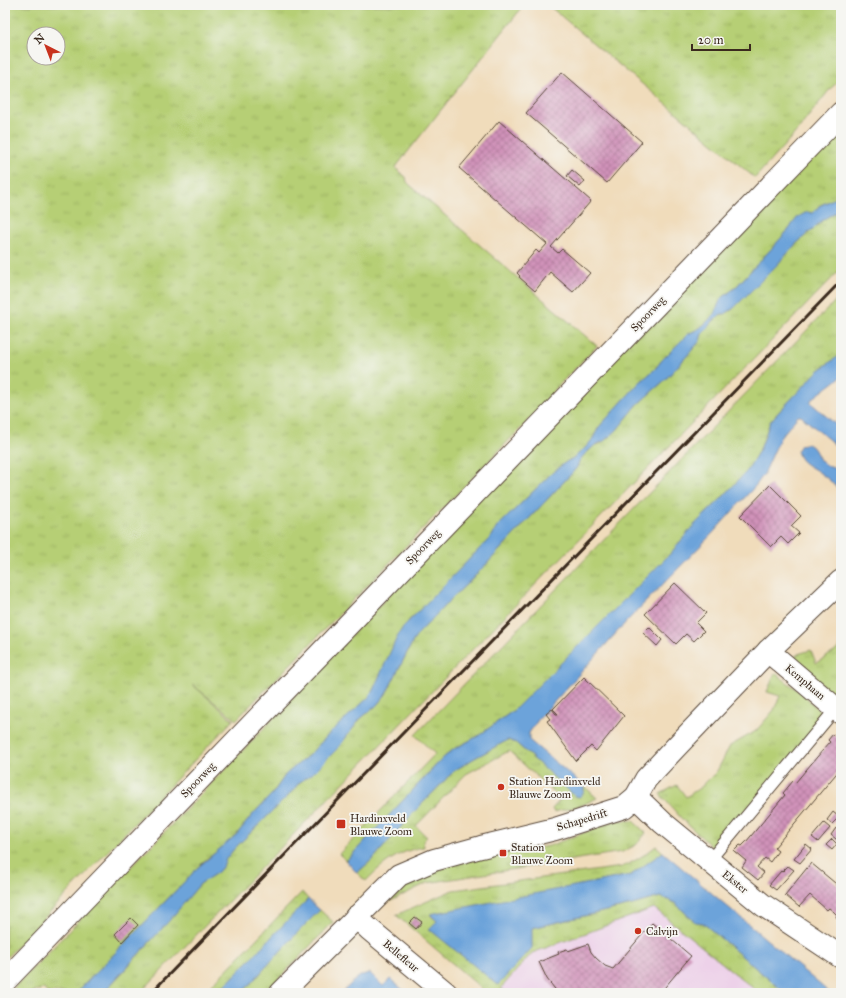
<svg xmlns="http://www.w3.org/2000/svg" width="846" height="998" font-family="'IM FELL Great Primer',serif">
	<style>
		.built { fill: #edd1e9 }
		.grass { fill: url(#grass-tufts); stroke: #787c49; fill-rule: evenodd }
		.water { fill: #6ca3da; stroke: #54667c }
		.building { fill: url(#building-cross-hatch) }
		.lines { fill: none; stroke-linecap: round; stroke-linejoin: round }
		.lane-casing { stroke: #564536; stroke-width: 13 }
		.street-casing { stroke: #564536; stroke-width: 24 }
		.lane { stroke: #fff; stroke-width: 11 }
		.street { stroke: #fff; stroke-width: 22 }
		.rail { stroke: #3b2a1e; stroke-width: 3 }
		.poi-dot { fill: #c8321e; stroke: #f6f6f2; stroke-width: 1.5 }
		.labels { text-anchor: middle; dominant-baseline: central; stroke-width: 3.5; stroke-linejoin: round; paint-order: stroke }
		.street-label { font-size: 11px; fill: #3b2a1e; stroke: #f6f6f2 }
		.poi-label { font-size: 11px; fill: #3b2a1e; stroke: #f6f6f2; text-anchor: start }
	</style>
	<defs>
		<pattern id="grass-tufts" width="24" height="20" patternUnits="userSpaceOnUse"><rect width="24" height="20" fill="#b6cf74"/><path d="M3 7l-1-3M5 7V3M7 7l1-3M15 17l-1-3M17 17v-4M19 17l1-3" fill="none" stroke="#9db264"/></pattern>
		<pattern id="building-cross-hatch" width="8" height="8" patternUnits="userSpaceOnUse"><rect width="8" height="8" fill="#d092b9"/><path d="M0 0l8 8M0 8l8-8" fill="none" stroke="#aa7796"/></pattern>
	</defs>
	<rect width="100%" height="100%" fill="#f6f6f2"/>
	<filter id="ink" filterUnits="userSpaceOnUse"><feTurbulence type="fractalNoise" baseFrequency=".025" numOctaves="2"/><feDisplacementMap in="SourceGraphic" scale="8" xChannelSelector="R" yChannelSelector="G"/><feConvolveMatrix kernelMatrix="1 2 1 2 8 2 1 2 1" color-interpolation-filters="sRGB"/></filter>
	<filter id="wash" filterUnits="userSpaceOnUse"><feTurbulence type="fractalNoise" baseFrequency=".012" numOctaves="4" result="noise"/><feDisplacementMap in="SourceGraphic" scale="16" xChannelSelector="R" yChannelSelector="G"/><feGaussianBlur stdDeviation="0.9" result="paint"/><feColorMatrix in="noise" values="0 0 0 0 0 0 0 0 0 0 0 0 0 0 0 0 0 1.4 0 .05"/><feComposite in="paint" operator="in"/></filter>
	<g filter="url(#wash)">
		<rect width="100%" height="100%" fill="#f0dcbb"/>
		<!-- built -->
		<path class="built" d="M654,908L759,993H507L501,988L531,953Z"/>
		<!-- grass -->
		<g class="grass">
			<path d="M5,5H524L395,168L406,177L407,182L411,186L597,346L560,384L523,426L236,720L193,685L233,720L5,959ZM34,34H58V58H34Z"/>
			<path d="M548,5H841V79L830,89L797,131L755,178L623,68Z"/>
			<path d="M841,115V195L819,206L815,211L812,213L808,212L793,223L790,228L772,248L736,287L722,298L719,303L715,313L708,321L700,328L688,334L662,360L655,369L639,383L599,427L592,440L585,448L575,457L566,462L553,472L497,527L492,536L421,610L409,620L373,690L369,697L309,755L286,774L273,793L254,813L237,834L218,851L205,860L196,869L190,876L80,989L78,993H47L44,989L34,991V993H9L233,761Z"/>
			<path d="M841,209V269L140,993H103L124,971L200,884L218,872L223,866L226,859L234,849L288,796L300,782L313,773L338,748L360,719L376,706L386,694L413,641L418,634L448,602L479,572L573,472L577,467L579,461L583,456L595,445L600,444L616,431L638,404L665,380L686,357L699,341L702,334L704,330L719,316L730,311L734,308L777,265L796,244L824,219Z"/>
			<path d="M841,295V354L818,371L774,417L770,422L761,447L747,471L720,500L695,524L670,554L514,710L478,736L454,749L442,759L346,861L339,854L435,754L415,735Z"/>
			<path d="M841,646V700L790,661L798,654L811,650L816,663L834,652Z"/>
			<path d="M775,673L804,695L826,718L713,848L681,818L660,794L677,785L686,797L701,787L717,771L730,746L756,731L774,710L780,696L767,692Z"/>
			<path d="M508,740L516,743L575,796L584,792V786L597,798L580,806L554,812L552,809L561,799L509,751L466,774L416,826L427,837L423,841L424,847C400,850 382,864 366,881L357,873L374,858L412,814L454,771L473,759Z"/>
			<path d="M617,820L633,821L646,833L636,845L622,852L427,883L389,902L413,880L457,863L488,856L549,846Z"/>
			<path d="M656,846L663,852L631,875L430,915L437,921L532,928L632,905L660,897L666,899L675,903L695,922L703,923L785,993H759L654,908L532,953L501,988L507,993H487L396,915L453,890L622,867C635,861 645,855 656,846Z"/>
			<path d="M302,892L308,899L218,993H204Z"/>
			<path d="M320,910L333,922L265,993H242L297,933Z"/>
		</g>
		<!-- water -->
		<g class="water">
			<path d="M841,195V209L824,219L796,244L777,265L734,308L725,314H721L712,322L702,334L700,341L686,357L665,380L638,404L616,431L604,441L595,445L583,456L579,461L577,467L573,472L479,572L448,602L418,634L413,641L386,694L376,706L360,719L338,748L313,773L300,782L288,796L234,849L226,859L223,866L218,872L200,884L169,921L103,993H78L80,989L190,876L196,869L237,834L254,813L273,793L286,774L309,755L332,731L369,697L373,690L398,635L403,627L492,536L497,527L553,472L566,462L575,457L585,448L592,440L599,427L639,383L655,369L662,360L688,334L700,328L708,321L715,313L719,303L722,298L736,287L772,248L790,228L793,223L798,217L805,213L808,212L812,213L815,211L819,206Z"/>
			<path d="M841,354V377L816,396L811,400V403L841,429V450L801,416H798L780,438L764,474L757,484L712,534L627,621L538,720L529,733V740L584,786C584,792 584,794 579,797L575,796L516,743L508,740L473,759L454,771L412,814L374,858L357,873L346,861L442,759L454,749L478,736L514,710L670,554L695,524L720,500L747,471L761,447L770,422L774,417L818,371Z"/>
			<path d="M804,444C815,443 816,455 821,461C827,468 835,467 841,472V493C836,485 827,478 820,473C811,466 800,464 797,451L801,445Z"/>
			<path d="M663,852L830,993H785L703,923L695,922L675,903L666,899L660,897L632,905L532,928V948L498,985L429,929L437,921L430,914L631,875Z"/>
			<path d="M308,899L320,910L297,933L242,993H218Z"/>
			<path d="M370,973L383,986L390,979L407,993H342C350,985 358,974 370,973Z"/>
		</g>
		<g id="blocks">
			<!-- building -->
			<g class="building">
				<path d="M562,72L642,142L607,183L526,113Z"/>
				<path d="M499,121L591,201L551,247L558,253L562,249L590,273L573,292L550,272L535,291L519,277L520,276L517,273L536,250L539,253L547,244L459,168Z"/>
				<path d="M572,170L585,181L580,187L567,176Z"/>
				<path d="M770,485L801,516L791,526L799,533L788,544L781,537L771,547L740,516Z"/>
				<path d="M675,583L706,613L696,623L704,631L694,641L686,634L676,644L645,614Z"/>
				<path d="M649,627L662,640L657,646L643,633Z"/>
				<path d="M584,677L624,716L596,751L591,746L576,761L547,721L550,719L546,714L552,709L556,714H558L553,709Z"/>
				<path d="M833,734L841,740V768L774,848L778,851L770,862L765,858L757,867L764,873L758,880L742,867L746,861L734,851L740,845L742,846L746,842L785,795L783,793L793,781L795,783L817,757L830,742L828,740Z"/>
				<path d="M833,812L839,817L832,824L827,820Z"/>
				<path d="M824,823L830,828L818,842L812,837Z"/>
				<path d="M836,828L841,832V843L831,835Z"/>
				<path d="M832,839L837,844L832,850L826,845Z"/>
				<path d="M806,844L812,849L800,863L794,859Z"/>
				<path d="M811,863L841,888V921L836,917L837,915L833,911L829,908L827,910L810,895L799,907L785,895Z"/>
				<path d="M788,866L794,870L776,890L769,885L781,871L782,872Z"/>
				<path d="M415,917L422,922L416,929L409,923Z"/>
				<path d="M131,918L138,925L122,942L115,934Z"/>
				<path d="M652,923L691,956L660,993H558L547,979L539,962L559,954L558,952L567,949L568,951L588,944L591,952L596,958L605,966L613,969Z"/>
			</g>
		</g>
	</g>
	<g filter="url(#ink)">
		<use href="#blocks" fill-opacity="0" stroke="#564536" stroke-width="1"/>
		<g class="lines">
			<defs>
				<path id="lane" d="M709,861L838,706"/>
				<g id="street">
					<path d="M768,651L841,713"/>
					<path d="M636,797L663,823L763,905L841,957"/>
					<path d="M356,917L369,929L446,993"/>
					<path d="M5,981L841,113"/>
					<path d="M281,993L399,875L434,860L481,847L555,829L624,807L636,797L646,779L675,748L768,651L841,581"/>
				</g>
			</defs>
			<!-- lane casing -->
			<use href="#lane" class="lane-casing"/>
			<!-- street casing -->
			<use href="#street" class="street-casing"/>
			<!-- lane -->
			<use href="#lane" class="lane"/>
			<!-- street -->
			<use href="#street" class="street"/>
			<!-- rail -->
			<path class="rail" d="M151,993L841,281"/>
		</g>
	</g>
	<!-- markers -->
	<g class="poi-dot">
		<circle cx="501" cy="787" r="4"/>
		<rect x="336" y="819" width="10" height="10" rx="2"/>
		<rect x="499" y="849" width="8" height="8" rx="2"/>
		<circle cx="638" cy="931" r="4"/>
	</g>
	<g class="labels">
		<!-- street labels -->
		<g class="street-label">
			<text transform="translate(648 314) rotate(-46)">Spoorweg</text>
			<text transform="translate(423 547) rotate(-46)">Spoorweg</text>
			<text transform="translate(805 682) rotate(40)">Kemphaan</text>
			<text transform="translate(198 780) rotate(-46)">Spoorweg</text>
			<text transform="translate(582 820) rotate(-17)">Schapedrift</text>
			<text transform="translate(735 882) rotate(39)">Ekster</text>
			<text transform="translate(401 956) rotate(40)">Bellefleur</text>
		</g>
		<!-- poi labels -->
		<g class="poi-label">
			<text x="509" y="781">Station Hardinxveld<tspan x="509" dy="13">Blauwe Zoom</tspan></text>
			<text x="350" y="818">Hardinxveld<tspan x="350" dy="13">Blauwe Zoom</tspan></text>
			<text x="511" y="847">Station<tspan x="511" dy="13">Blauwe Zoom</tspan></text>
			<text x="646" y="931">Calvijn</text>
		</g>
	</g>
	<!-- margin -->
	<rect width="846" height="998" fill="none" stroke="#f6f6f2" stroke-width="20"/>
	<!-- north arrow -->
	<g transform="translate(46 46) rotate(318)"><circle r="19" fill="#f6f6f2" stroke="#aba49d"/>
	<path d="M0-3L7 15L0 10L-7 15Z" fill="#c8321e"/>
	<text y="-6" font-size="11" font-weight="bold" text-anchor="middle" fill="#3b2a1e">N</text>
	</g>
	<!-- scale -->
	<path d="M692 44v6h58v-6" fill="none" stroke="#3b2a1e" stroke-width="2"/>
	<text x="698" y="44" font-size="12" fill="#3b2a1e" stroke="#f6f6f2" stroke-width="3" paint-order="stroke">20 m</text>
</svg>
